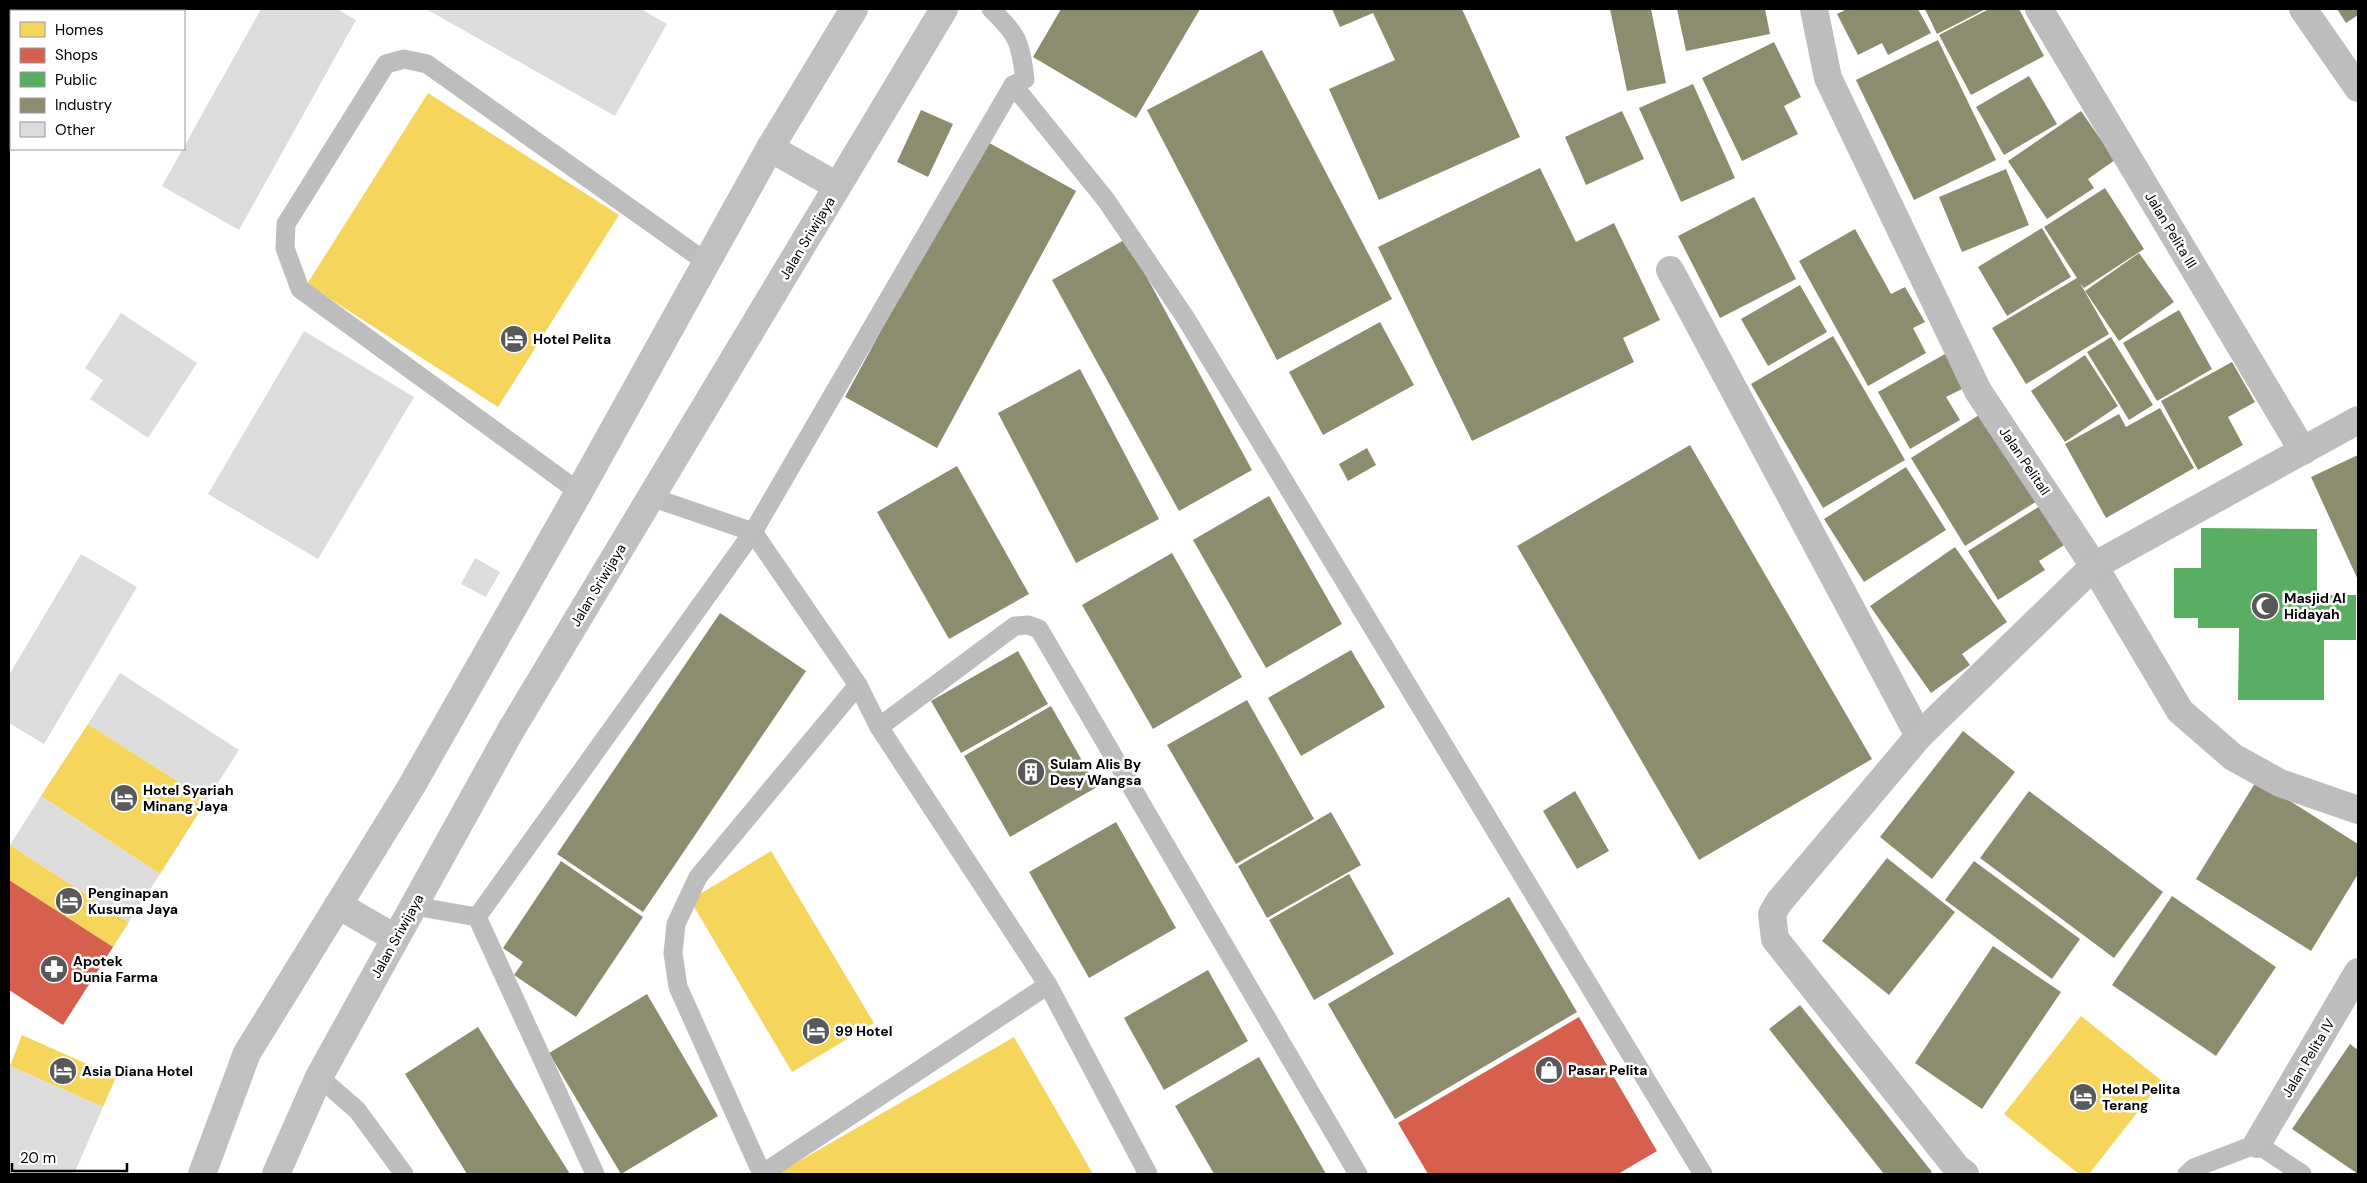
<svg xmlns="http://www.w3.org/2000/svg" width="2367" height="1183" font-family="'DM Sans',sans-serif">
	<style>
		.homes { fill: #f6d55c }
		.shops { fill: #d6604d }
		.public { fill: #5aae61 }
		.industry { fill: #8c8c6e }
		.building { fill: #dcdcdc }
		.lines { fill: none; stroke-linecap: round; stroke-linejoin: round }
		.service { stroke: #bdbdbd; stroke-width: 19 }
		.minor { stroke: #bdbdbd; stroke-width: 28 }
		.secondary { stroke: #c0c0c0; stroke-width: 28 }
		.labels { text-anchor: middle; dominant-baseline: central; stroke-width: 5; stroke-linejoin: round; paint-order: stroke }
		.street-label { font-size: 14px; fill: #000; stroke: #fff }
		.poi-label { font-size: 14px; font-weight: bold; fill: #000; stroke: #fff; text-anchor: start }
	</style>
	<rect width="100%" height="100%" fill="#fff"/>
	<!-- homes -->
	<g class="homes">
		<path d="M428,93L619,215L498,407L307,284Z"/>
		<path d="M88,724L207,800L160,874L41,796Z"/>
		<path d="M10,845L129,922L113,947L9,880Z"/>
		<path d="M771,851L874,1023L792,1072L690,900Z"/>
		<path d="M2081,1016L2162,1081L2089,1174H2079L2004,1114Z"/>
		<path d="M22,1035L116,1077L103,1107L10,1066Z"/>
		<path d="M1014,1037L1093,1174H777Z"/>
	</g>
	<!-- shops -->
	<g class="shops">
		<path d="M9,880L113,947L63,1025L9,990Z"/>
		<path d="M1579,1017L1657,1151L1618,1174H1428L1398,1123Z"/>
	</g>
	<!-- public -->
	<path class="public" d="M2201,528L2317,529V595H2356V640H2324V700H2238L2239,628H2198V618H2174V568H2201Z"/>
	<!-- industry -->
	<g class="industry">
		<path d="M1061,9H1200L1136,118L1033,57Z"/>
		<path d="M1332,9H1462L1520,137L1379,200L1329,89L1395,60L1373,13L1340,27Z"/>
		<path d="M1610,9H1651L1666,83L1627,91Z"/>
		<path d="M1677,9H1765L1770,34L1686,51Z"/>
		<path d="M1847,9H1918L1931,33L1888,55L1882,43L1858,55L1837,14Z"/>
		<path d="M1925,9H1986L1937,34Z"/>
		<path d="M1989,9H2019L2044,56L1971,95L1939,35Z"/>
		<path d="M2337,9H2358V15L2346,23Z"/>
		<path d="M1938,40L1996,160L1914,200L1856,80Z"/>
		<path d="M1774,42L1801,97L1784,106L1798,134L1742,161L1702,78Z"/>
		<path d="M1262,50L1392,299L1277,360L1147,110Z"/>
		<path d="M2029,76L2057,124L2004,155L1976,107Z"/>
		<path d="M1693,84L1735,178L1681,202L1639,108Z"/>
		<path d="M921,110L953,124L928,177L897,162Z"/>
		<path d="M1622,111L1644,159L1586,185L1565,137Z"/>
		<path d="M2081,111L2115,160L2088,179L2094,188L2047,219L2008,161Z"/>
		<path d="M984,140L1076,191L937,448L845,397Z"/>
		<path d="M1540,168L1576,242L1614,223L1660,320L1623,338L1634,362L1472,441L1378,247Z"/>
		<path d="M2006,169L2029,225L1962,252L1939,197Z"/>
		<path d="M2105,188L2144,249L2084,288L2080,283L2109,334L2026,384L1992,328L2077,278L2044,227Z"/>
		<path d="M1754,197L1796,279L1720,318L1678,236Z"/>
		<path d="M2042,228L2071,277L2007,316L1978,267Z"/>
		<path d="M1855,229L1891,294L1905,287L1925,322L1913,328L1926,353L1868,386L1799,261Z"/>
		<path d="M1126,239L1252,470L1179,511L1052,280Z"/>
		<path d="M2139,253L2174,302L2119,341L2085,291Z"/>
		<path d="M1800,285L1827,332L1768,366L1741,319Z"/>
		<path d="M2179,310L2212,369L2157,401L2123,343Z"/>
		<path d="M1380,322L1414,385L1323,435L1289,372Z"/>
		<path d="M1833,336L1905,460L1823,508L1751,384Z"/>
		<path d="M2111,337L2153,405L2129,420L2087,352Z"/>
		<path d="M1945,354L1964,388L1946,397L1960,420L1910,449L1878,392Z"/>
		<path d="M2085,355L2118,406L2065,442L2031,391Z"/>
		<path d="M2232,362L2255,402L2228,417L2243,445L2198,470L2161,401Z"/>
		<path d="M1080,369L1159,519L1076,563L998,413Z"/>
		<path d="M2160,408L2194,468L2106,518L2065,444L2119,414L2126,427Z"/>
		<path d="M1987,410L2042,498L1965,546L1911,458Z"/>
		<path d="M1690,445L1872,759L1699,860L1517,546Z"/>
		<path d="M1367,448L1376,465L1348,481L1339,464Z"/>
		<path d="M2358,455V580L2311,477Z"/>
		<path d="M957,466L1029,594L949,639L877,512Z"/>
		<path d="M1906,467L1946,530L1864,582L1824,519Z"/>
		<path d="M1269,496L1342,624L1266,668L1193,540Z"/>
		<path d="M2045,503L2069,542L2039,561L2045,570L1998,600L1968,551Z"/>
		<path d="M1955,547L2007,622L1962,654L1970,665L1931,693L1870,606Z"/>
		<path d="M1172,553L1242,677L1153,729L1082,605Z"/>
		<path d="M720,613L806,671L643,912L557,854Z"/>
		<path d="M1351,650L1385,707L1301,756L1268,698Z"/>
		<path d="M1018,651L1048,704L961,753L931,701Z"/>
		<path d="M1247,700L1314,819L1236,864L1167,745Z"/>
		<path d="M1051,706L1097,787L1010,837L964,756Z"/>
		<path d="M1963,731L2015,772L1932,879L1880,837Z"/>
		<path d="M2257,780L2358,844V874L2311,951L2196,879Z"/>
		<path d="M1575,791L1609,851L1577,869L1543,811Z"/>
		<path d="M2029,791L2163,892L2114,958L1980,858Z"/>
		<path d="M1331,812L1361,865L1267,918L1238,866Z"/>
		<path d="M1116,822L1176,928L1089,978L1029,872Z"/>
		<path d="M1887,858L1955,912L1889,995L1822,941Z"/>
		<path d="M561,861L643,917L576,1017L514,975L523,962L503,948Z"/>
		<path d="M1974,861L2080,939L2052,979L1945,900Z"/>
		<path d="M1349,874L1394,954L1314,1000L1269,920Z"/>
		<path d="M2172,896L2276,967L2216,1056L2112,985Z"/>
		<path d="M1509,897L1577,1012L1395,1119L1328,1004Z"/>
		<path d="M1993,946L2061,992L1982,1109L1915,1063Z"/>
		<path d="M1208,970L1248,1041L1164,1090L1124,1018Z"/>
		<path d="M647,994L718,1116L621,1174L549,1053Z"/>
		<path d="M1800,1005L1932,1172L1929,1174H1884L1769,1029Z"/>
		<path d="M478,1027L507,1074L570,1174H467L405,1074Z"/>
		<path d="M2350,1044L2358,1050V1174L2292,1129Z"/>
		<path d="M1259,1057L1326,1174H1214L1175,1106Z"/>
	</g>
	<!-- building -->
	<g class="building">
		<path d="M261,9H337L356,20L239,230L162,186Z"/>
		<path d="M426,9H641L667,24L615,116Z"/>
		<path d="M121,313L197,363L148,438L90,399L103,380L85,368Z"/>
		<path d="M304,331L414,397L318,559L208,494Z"/>
		<path d="M81,554L137,587L44,744L9,723V675Z"/>
		<path d="M475,558L500,572L486,597L461,584Z"/>
		<path d="M120,673L239,750L207,800L88,724Z"/>
		<path d="M41,796L160,874L129,922L10,845Z"/>
		<path d="M10,1066L103,1107L74,1174H9Z"/>
	</g>
	<g class="lines">
		<!-- service -->
		<g class="service">
			<path d="M1013,85L1106,200L1185,317L1703,1174"/>
			<path d="M579,492L300,289L285,248L286,224L386,64L404,59L427,64L706,262"/>
			<path d="M651,497L753,532L858,685L879,727L1048,985L1148,1174"/>
			<path d="M879,727L1015,626L1028,625L1039,629L1358,1174"/>
			<path d="M414,906L477,917"/>
			<path d="M477,917L753,532L1013,85L1025,79C1020,41 1018,35 991,9"/>
			<path d="M477,917L595,1174"/>
			<path d="M319,1077L357,1110L404,1174"/>
			<path d="M762,1174L678,987L673,953L676,924L698,877L858,685"/>
			<path d="M762,1174L1048,985"/>
			<path d="M2187,1174L2194,1168L2257,1144L2302,1174"/>
		</g>
		<!-- minor -->
		<g class="minor">
			<path d="M1814,9L1828,78L1978,391L2094,566L2180,711L2233,757L2280,783L2358,810"/>
			<path d="M2039,9L2303,451"/>
			<path d="M2303,9L2358,88"/>
			<path d="M1670,270L1919,736"/>
			<path d="M2257,1144L2358,972"/>
			<path d="M1965,1174L1957,1168L1775,939L1772,914L1779,902L1919,736L2094,566L2358,420"/>
		</g>
		<!-- secondary -->
		<g class="secondary">
			<path d="M770,148L837,186"/>
			<path d="M338,905L395,938"/>
			<path d="M202,1174L247,1053L411,787L579,492L770,148L854,9"/>
			<path d="M276,1174L319,1077L511,730L944,9"/>
		</g>
	</g>
	<!-- icons -->
	<defs>
		<symbol id="hotel-disc" viewBox="-11 -11 22 22"><circle r="9.5" fill="#595959" stroke="#fff"/><path d="M-6-4.5h1.5V1H6V5H4.5V3h-9V5H-6ZM-4 0a1.8 1.8 0 1 1 3.6 0ZM.5 0V-2.5h3Q6-2.5 6 0Z" fill="#fff"/></symbol>
		<symbol id="mosque-disc" viewBox="-11 -11 22 22"><circle r="9.5" fill="#595959" stroke="#fff"/><path d="M3.5-4.9A6 6 0 1 0 3.5 4.9A5 5 0 1 1 3.5-4.9Z" fill="#fff"/></symbol>
		<symbol id="building-disc" viewBox="-11 -11 22 22"><circle r="9.5" fill="#595959" stroke="#fff"/><path d="M-4-6H4V6H1V3H-1V6H-4ZM-2.5-4.3h1.7v1.8h-1.7ZM.8-4.3h1.7v1.8H.8ZM-2.5-1h1.7V.8h-1.7ZM.8-1h1.7V.8H.8Z" fill="#fff"/></symbol>
		<symbol id="pharmacy-disc" viewBox="-11 -11 22 22"><circle r="9.5" fill="#595959" stroke="#fff"/><path d="M-2-6h4v4h4v4h-4v4h-4v-4h-4v-4h4Z" fill="#fff"/></symbol>
		<symbol id="shop-disc" viewBox="-11 -11 22 22"><circle r="9.5" fill="#595959" stroke="#fff"/><path d="M-5-2.5h2.3a2.7 3.5 0 0 1 5.4 0H5L5.5 6h-11ZM-1.5-2.5h3a1.5 2.3 0 0 0-3 0Z" fill="#fff"/></symbol>
	</defs>
	<g fill-rule="evenodd">
		<use href="#hotel-disc" x="498" y="323" width="32" height="32"/>
		<use href="#mosque-disc" x="2249" y="590" width="32" height="32"/>
		<use href="#building-disc" x="1015" y="756" width="32" height="32"/>
		<use href="#hotel-disc" x="108" y="782" width="32" height="32"/>
		<use href="#hotel-disc" x="53" y="885" width="32" height="32"/>
		<use href="#pharmacy-disc" x="38" y="953" width="32" height="32"/>
		<use href="#hotel-disc" x="800" y="1015" width="32" height="32"/>
		<use href="#shop-disc" x="1533" y="1054" width="32" height="32"/>
		<use href="#hotel-disc" x="47" y="1055" width="32" height="32"/>
		<use href="#hotel-disc" x="2067" y="1081" width="32" height="32"/>
	</g>
	<g class="labels">
		<!-- street labels -->
		<g class="street-label">
			<text transform="translate(2171 230) rotate(59)">Jalan Pelita III</text>
			<text transform="translate(807 238) rotate(-59)">Jalan Sriwijaya</text>
			<text transform="translate(2025 461) rotate(56)">Jalan PelitaII</text>
			<text transform="translate(598 585) rotate(-59)">Jalan Sriwijaya</text>
			<text transform="translate(397 936) rotate(-61)">Jalan Sriwijaya</text>
			<text transform="translate(2308 1058) rotate(-59)">Jalan Pelita IV</text>
		</g>
		<!-- poi labels -->
		<g class="poi-label">
			<text x="533" y="339">Hotel Pelita</text>
			<text x="2284" y="598">Masjid Al<tspan x="2284" dy="16">Hidayah</tspan></text>
			<text x="1050" y="764">Sulam Alis By<tspan x="1050" dy="16">Desy Wangsa</tspan></text>
			<text x="143" y="790">Hotel Syariah<tspan x="143" dy="16">Minang Jaya</tspan></text>
			<text x="88" y="893">Penginapan<tspan x="88" dy="16">Kusuma Jaya</tspan></text>
			<text x="73" y="961">Apotek<tspan x="73" dy="16">Dunia Farma</tspan></text>
			<text x="835" y="1031">99 Hotel</text>
			<text x="1568" y="1070">Pasar Pelita</text>
			<text x="82" y="1071">Asia Diana Hotel</text>
			<text x="2102" y="1089">Hotel Pelita<tspan x="2102" dy="16">Terang</tspan></text>
		</g>
	</g>
	<!-- border -->
	<rect width="2367" height="1183" fill="none" stroke="#000000" stroke-width="20"/>
	<!-- legend -->
	<rect x="10" y="10" width="175" height="140" fill="#ffffff" stroke="#999999"/>
	<rect x="20" y="22" width="25" height="15" fill="#f6d55c" stroke="#999999"/>
	<text x="55" y="35" font-size="15" fill="#000000">Homes</text>
	<rect x="20" y="48" width="25" height="15" fill="#d6604d" stroke="#999999"/>
	<text x="55" y="60" font-size="15" fill="#000000">Shops</text>
	<rect x="20" y="72" width="25" height="15" fill="#5aae61" stroke="#999999"/>
	<text x="55" y="85" font-size="15" fill="#000000">Public</text>
	<rect x="20" y="98" width="25" height="15" fill="#8c8c6e" stroke="#999999"/>
	<text x="55" y="110" font-size="15" fill="#000000">Industry</text>
	<rect x="20" y="122" width="25" height="15" fill="#dcdcdc" stroke="#999999"/>
	<text x="55" y="135" font-size="15" fill="#000000">Other</text>
	<!-- scale -->
	<path d="M12 1163v8h115v-8" fill="none" stroke="#000000" stroke-width="2.5"/>
	<text x="20" y="1163" font-size="15" fill="#000000" stroke="#ffffff" stroke-width="4" paint-order="stroke">20 m</text>
</svg>
